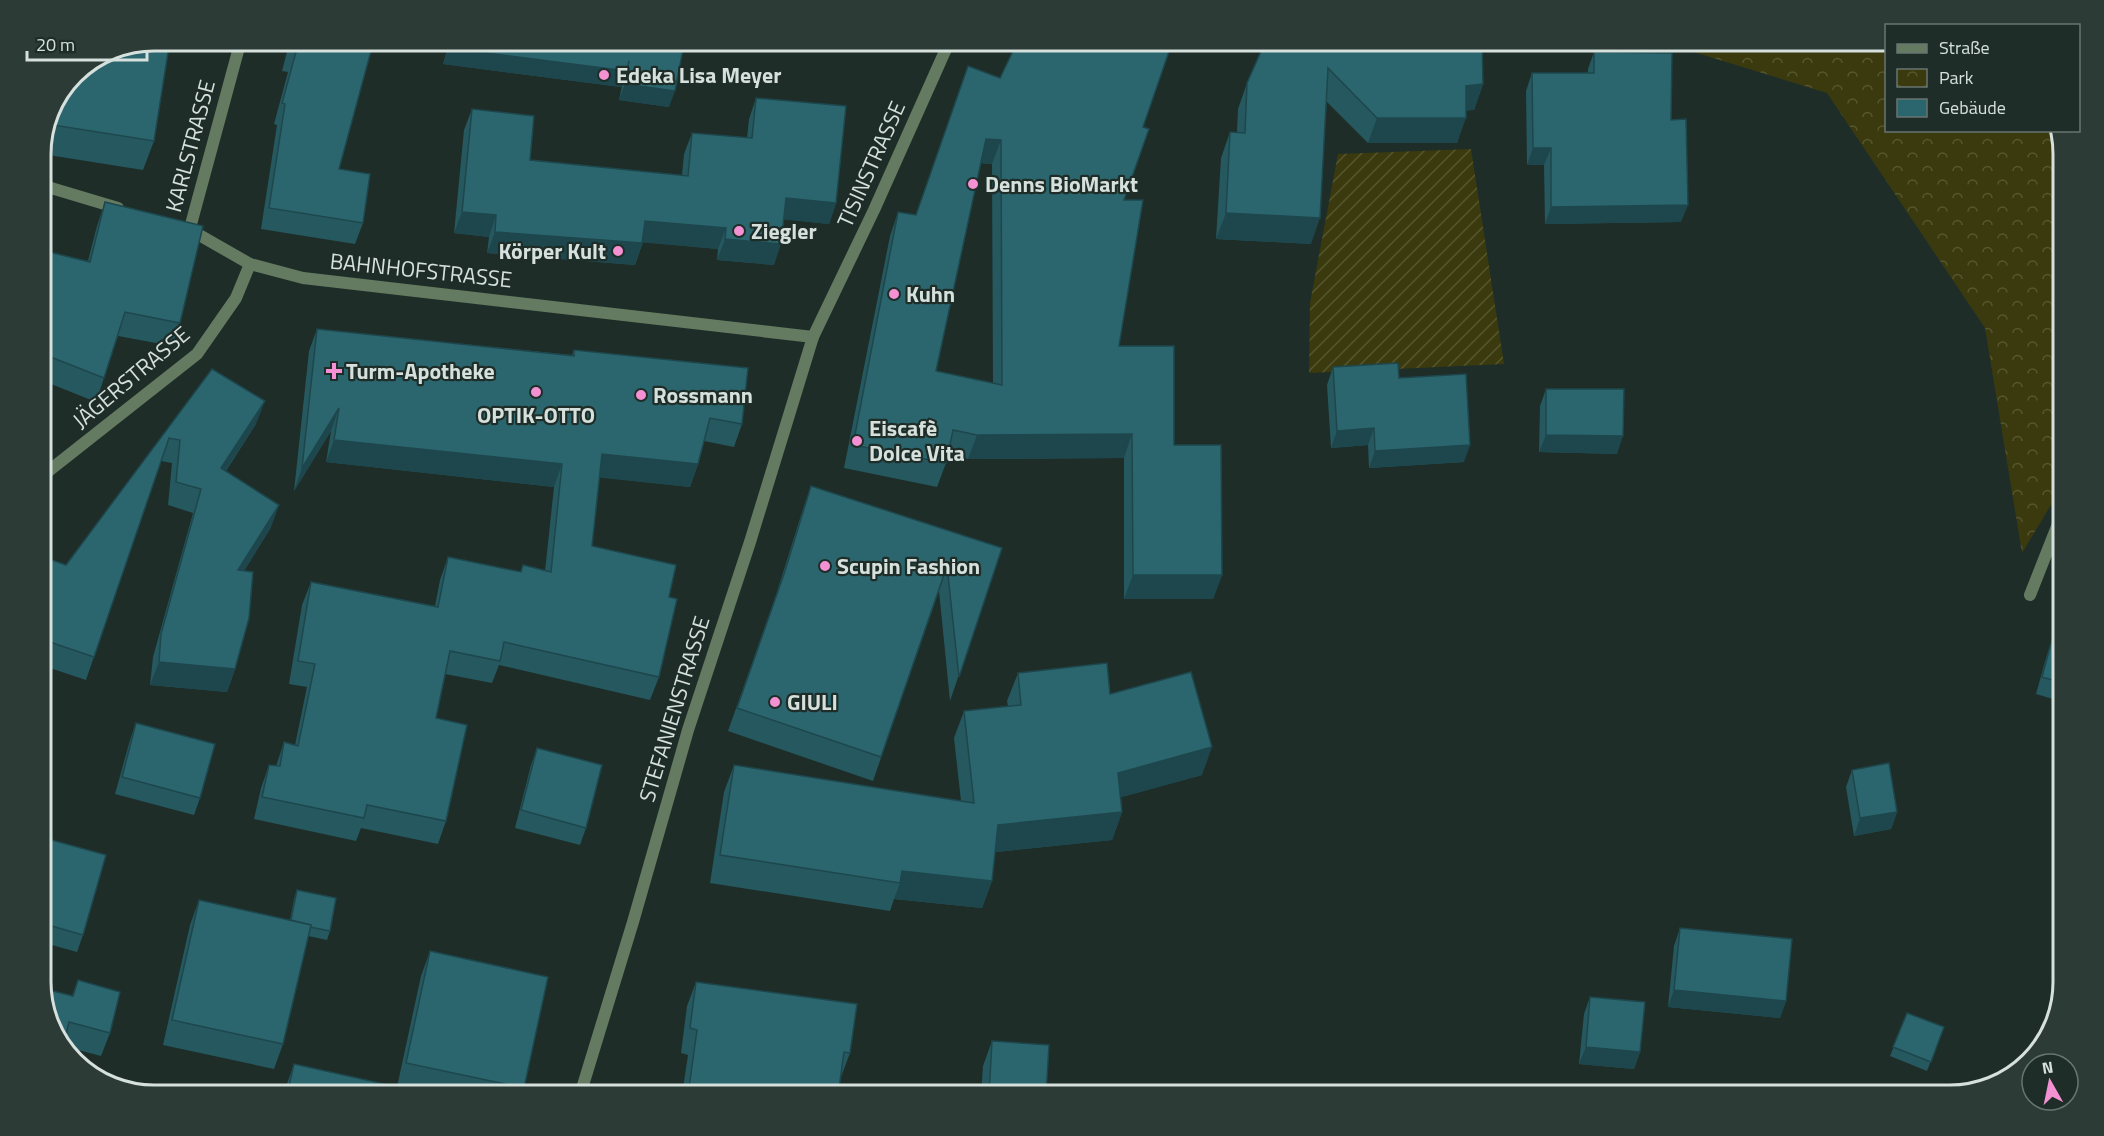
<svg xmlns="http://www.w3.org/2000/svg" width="2104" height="1136" font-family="'Titillium Web',sans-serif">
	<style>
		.park { fill: url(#park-crowns) }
		.garden { fill: url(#garden-furrows) }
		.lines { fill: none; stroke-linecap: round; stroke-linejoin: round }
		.minor { stroke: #647a61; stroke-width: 12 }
		.wall { fill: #25585f; fill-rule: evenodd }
		.shaded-wall { fill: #1e474d }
		.building { fill: #2b666e; stroke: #1e474d; stroke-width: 1.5; fill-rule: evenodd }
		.poi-dot { fill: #f491d3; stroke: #1e2d28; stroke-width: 2 }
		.labels { text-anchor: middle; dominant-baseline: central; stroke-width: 4.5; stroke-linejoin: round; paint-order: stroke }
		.poi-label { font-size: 22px; font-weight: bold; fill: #d6e0dc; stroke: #1e2d28; text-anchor: start }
		.street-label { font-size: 22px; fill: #d6e0dc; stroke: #1e2d28 }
		.rim { fill: none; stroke: #d6e0dc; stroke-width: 3 }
	</style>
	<defs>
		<pattern id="park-crowns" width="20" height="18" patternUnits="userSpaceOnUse" patternTransform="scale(1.5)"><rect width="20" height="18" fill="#3a3a0e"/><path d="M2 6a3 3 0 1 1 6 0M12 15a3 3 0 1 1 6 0" fill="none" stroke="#565630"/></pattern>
		<pattern id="garden-furrows" width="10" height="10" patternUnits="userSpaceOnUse" patternTransform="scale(1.5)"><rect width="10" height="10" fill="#3a3a0e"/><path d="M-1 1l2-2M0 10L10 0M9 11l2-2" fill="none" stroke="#565630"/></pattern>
	</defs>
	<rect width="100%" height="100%" fill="#1e2d28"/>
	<!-- park -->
	<path class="park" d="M1685,41H1886V130L2058,131L2063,147V485L2022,553L1985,328L1827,93L1684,49Z"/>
	<!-- garden -->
	<path class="garden" d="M1471,149L1504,364L1309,373L1310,303L1338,154Z"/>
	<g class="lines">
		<!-- minor -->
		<g class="minor">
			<path d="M41,185L118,208"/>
			<path d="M187,228L250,264L303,278L813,337"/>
			<path d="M190,228L241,40"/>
			<path d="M41,477L197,354L236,298L250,264"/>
			<path d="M2030,595L2058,524L2063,515"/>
			<path d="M580,1095L633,922L688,730L750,542L813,337L874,210L950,40"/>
		</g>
	</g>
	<!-- wall -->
	<g class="wall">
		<path d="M290,40H374L339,169L363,223L355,244L261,229L277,125L274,124L288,72L282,71Z"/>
		<path d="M450,40H635V43L669,107L619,100L623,81L621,87L443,64Z"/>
		<path d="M874,40H903L900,49Z"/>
		<path d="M1016,40H1173L1143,127L1124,200L1119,346L1174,445L1222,575L1213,599H1124V458L968,459L947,455L946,463L937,487L844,468L890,236L898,212L916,215L1000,78L1011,54ZM981,163L992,164L993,383L936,371Z"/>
		<path d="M1266,40L1483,84L1474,110H1466L1457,143H1368L1326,101L1311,244L1216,239L1221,158L1230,132H1237L1238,109L1247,83Z"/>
		<path d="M1594,52L1671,120L1681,222L1545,224L1544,165H1527L1526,91L1532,73H1588V69Z"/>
		<path d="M74,74L154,141L143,170L42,154L45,139Z"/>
		<path d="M756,98L836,203L829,224L784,219L774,265L717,260L718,249L643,242L635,265L487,253L489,237L454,233L464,130L472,109L530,160L682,175L684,154L692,133L747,138L749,119Z"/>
		<path d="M105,202L180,323L172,346L118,336L96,402L41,380V250L88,261L97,226Z"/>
		<path d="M317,329L572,355L574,350L742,424L734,447L704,441L698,464L690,487L599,477L592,546L669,597L659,677L650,700L499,665L492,683L445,674L436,718L446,821L438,844L361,828L356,841L254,819L261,788L269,765L276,766L284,742L295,745L307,687L289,684L302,605L311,582L435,606L440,580L448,557L520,572L523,565L545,571L554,487L326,462L331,431L294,491L309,351Z"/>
		<path d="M1333,367L1399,378L1464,462L1369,468L1368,445L1331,448L1327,385Z"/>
		<path d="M212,369L256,424L226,471L279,505L270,529L244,571L235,669L227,692L150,685L153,657L193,513L168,505L172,463L161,461L86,680L41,665V556L66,565Z"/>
		<path d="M1546,389L1617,454L1539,452L1540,406Z"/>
		<path d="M811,486L1002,548L950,701L939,591L873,781L728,731L776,595L803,509Z"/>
		<path d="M2052,640L2063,643V702L2036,694L2046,658Z"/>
		<path d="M1018,673L1110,694L1202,775L1121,797L1122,812L1112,840L995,852L992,881L982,908L894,899L890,911L710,883L724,792L734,765L961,801L954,738L964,711L1008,706L1007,701Z"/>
		<path d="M136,723L200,798L194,815L115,794L130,740Z"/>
		<path d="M537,748L586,828L580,845L515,828L531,765Z"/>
		<path d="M1852,770L1897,812L1891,829L1854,836L1846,787Z"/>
		<path d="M41,837L83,935L77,952L41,942Z"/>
		<path d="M2063,872V909L2052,905Z"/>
		<path d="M297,890L330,931L327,940L308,936L283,1044L274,1069L163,1045L190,925L199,900L290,920L294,899Z"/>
		<path d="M2063,919V934L2059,932Z"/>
		<path d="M1680,928L1786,1001L1780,1018L1668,1007L1674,946Z"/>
		<path d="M430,951L524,1088L521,1095H434L416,1091L415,1095H283L294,1064L397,1087L421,976Z"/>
		<path d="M78,980L110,1033L101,1056L63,1046L72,996Z"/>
		<path d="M696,982L850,1053L841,1077L838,1095H682L688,1055L681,1053L687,1006Z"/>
		<path d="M1590,997L1640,1052L1634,1069L1579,1064L1584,1014Z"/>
		<path d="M1907,1013L1944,1027L1927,1071L1890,1056Z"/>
		<path d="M992,1041L1046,1095H981L983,1066Z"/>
	</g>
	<!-- shaded-wall -->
	<g class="shaded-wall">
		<path d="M448,48L627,71L621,87L443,64Z"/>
		<path d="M625,84L675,91L669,107L619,100Z"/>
		<path d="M1483,84L1474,110L1457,112L1466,86Z"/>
		<path d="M1377,118H1466L1457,143H1368Z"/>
		<path d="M986,139L1001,140L992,164L977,163Z"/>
		<path d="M1533,148H1551L1544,165H1527Z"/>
		<path d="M786,198L836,203L829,224L779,219Z"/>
		<path d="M1688,205L1681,222L1545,224L1551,207Z"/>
		<path d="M462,212L496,215L489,237L454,233Z"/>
		<path d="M1226,213L1320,218L1311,244L1216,239Z"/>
		<path d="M645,221L726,228L718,249L637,242Z"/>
		<path d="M495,232L642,243L635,265L487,253Z"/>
		<path d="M725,239L781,244L774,265L717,260Z"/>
		<path d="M265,401L256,424L212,491L221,468Z"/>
		<path d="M339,408L331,431L294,491L302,468Z"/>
		<path d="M1374,428L1368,445L1331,448L1337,431Z"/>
		<path d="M1132,434L1124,458L968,459L977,435Z"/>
		<path d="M1546,435L1623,436L1617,454L1539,452Z"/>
		<path d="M334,440L562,464L554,487L326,462Z"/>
		<path d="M1470,445L1464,462L1369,468L1375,451Z"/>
		<path d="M602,454L698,464L690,487L593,477Z"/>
		<path d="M279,505L270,529L230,593L238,570Z"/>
		<path d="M1133,575H1222L1213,599H1124Z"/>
		<path d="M159,662L235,669L227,692L150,685Z"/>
		<path d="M1212,747L1202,775L1108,801L1118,773Z"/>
		<path d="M1122,812L1112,840L987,853L998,825Z"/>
		<path d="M1897,812L1891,829L1854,836L1860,818Z"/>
		<path d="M902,871L992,881L982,908L894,899L900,883Z"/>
		<path d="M1674,990L1786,1001L1780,1018L1668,1007Z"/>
		<path d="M1586,1047L1640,1052L1634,1069L1579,1064Z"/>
	</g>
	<!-- building -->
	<g class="building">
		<path d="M154,40H170L154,141L53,125L54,119L74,74L111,49Z"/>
		<path d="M292,40H374L339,169L370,174L363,223L269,208L285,104L282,103L296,52L289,50Z"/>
		<path d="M451,40H635V43L684,44L675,91L625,84L629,61L627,71L448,48Z"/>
		<path d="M1016,40H1173L1143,127L1149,129L1124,200H1143L1119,346H1174V445H1221L1222,575H1133L1132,434L977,435L953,430L946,463L853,445L898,212L916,215L968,66L1000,78L1014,49ZM986,139L1001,140L1002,385L936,371Z"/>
		<path d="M1266,40H1482L1483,84L1466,86V118H1377L1328,68L1320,218L1226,213L1230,132L1245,133L1247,83Z"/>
		<path d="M1594,52L1672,53L1671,120L1686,119L1688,205L1551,207V148H1533L1532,73H1594Z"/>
		<path d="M756,98L846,106L836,203L786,198L781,244L725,239L726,228L645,221L642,243L495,232L496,215L462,212L472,109L534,116L530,160L688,176L692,133L752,138Z"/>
		<path d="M105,202L203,226L180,323L125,312L104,378L43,354L41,359V250L90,262Z"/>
		<path d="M317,329L574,356V350L748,368L742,424L710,418L698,464L602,454L592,546L676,565L669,597L677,599L659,677L504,642L500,661L450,651L436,718L467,725L446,821L367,805L364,818L262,797L269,765L280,766L284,742L298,746L315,664L298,661L311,582L438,607L448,557L521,572L523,565L551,572L562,464L334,440L339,408L302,468Z"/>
		<path d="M1398,363L1399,378L1466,374L1470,445L1375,451L1374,428L1337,431L1333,367Z"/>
		<path d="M212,369L265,401L221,468L279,505L238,570L253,572L249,618L235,669L159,662L161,634L201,489L176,482L180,440L169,438L94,657L41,639V556L66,565Z"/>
		<path d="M1546,389H1624L1623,436L1546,435Z"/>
		<path d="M811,486L1002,548L959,677L947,566L881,757L737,708L785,571Z"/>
		<path d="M2052,640L2063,643V683L2042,677Z"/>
		<path d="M1107,663L1110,694L1191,672L1212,747L1118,773L1122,812L998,825L992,881L902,871L900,883L720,855L734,765L974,803L964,711L1021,705L1018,673Z"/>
		<path d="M136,723L215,744L200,798L122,777Z"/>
		<path d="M537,748L602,765L586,828L521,810Z"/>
		<path d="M1889,763L1897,812L1860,818L1852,770Z"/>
		<path d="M41,837L106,855L83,935L41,923Z"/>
		<path d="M2063,874V884L2060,882Z"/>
		<path d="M297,890L336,898L330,931L310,927L311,925L291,920Z"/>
		<path d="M199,900L311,925L283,1044L172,1020Z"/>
		<path d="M1680,928L1792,939L1786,1001L1674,990Z"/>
		<path d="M430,951L548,977L524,1088L406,1063Z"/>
		<path d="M78,980L120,992L110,1033L69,1022L63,1047L60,1045L41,988L73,996Z"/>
		<path d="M696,982L857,1004L850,1053L844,1052L838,1095H688L697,1030L690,1028Z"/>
		<path d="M1590,997L1645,1002L1640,1052L1586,1047Z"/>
		<path d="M1907,1013L1944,1027L1931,1062L1893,1047Z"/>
		<path d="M992,1041L1049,1045L1046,1095H989Z"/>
		<path d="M294,1064L416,1091L415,1095H287Z"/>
	</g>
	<!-- markers -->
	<g class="poi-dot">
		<circle cx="604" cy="75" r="6"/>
		<circle cx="973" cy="184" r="6"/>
		<circle cx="739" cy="231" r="6"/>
		<circle cx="618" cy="251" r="6"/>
		<circle cx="894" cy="294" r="6"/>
		<path d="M331 362h6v6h6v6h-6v6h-6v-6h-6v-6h6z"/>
		<circle cx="536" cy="392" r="6"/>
		<circle cx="641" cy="395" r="6"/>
		<circle cx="857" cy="441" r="6"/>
		<circle cx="825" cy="566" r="6"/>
		<circle cx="775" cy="702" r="6"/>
	</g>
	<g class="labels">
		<!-- poi labels -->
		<g class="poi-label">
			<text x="616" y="75">Edeka Lisa Meyer</text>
			<text x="985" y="184">Denns BioMarkt</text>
			<text x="751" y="231">Ziegler</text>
			<text x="606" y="251" text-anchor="end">Körper Kult</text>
			<text x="906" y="294">Kuhn</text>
			<text x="346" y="371">Turm-Apotheke</text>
			<text x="653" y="395">Rossmann</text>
			<text x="536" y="415" text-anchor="middle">OPTIK-OTTO</text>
			<text x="869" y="428">Eiscafè<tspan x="869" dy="25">Dolce Vita</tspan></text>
			<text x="837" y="566">Scupin Fashion</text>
			<text x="787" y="702">GIULI</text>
		</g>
		<!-- street labels -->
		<g class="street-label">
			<text transform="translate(190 146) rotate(-75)">KARLSTRASSE</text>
			<text transform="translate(871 164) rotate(-66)">TISINSTRASSE</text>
			<text transform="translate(421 270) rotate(6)">BAHNHOFSTRASSE</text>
			<text transform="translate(131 377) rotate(-40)">JÄGERSTRASSE</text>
			<text transform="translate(674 709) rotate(-73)">STEFANIENSTRASSE</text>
		</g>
	</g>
	<!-- crop -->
	<path d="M0 0H2104V1136H0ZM154 51H1950A103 103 0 0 1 2053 154V982A103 103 0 0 1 1950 1085H154A103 103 0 0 1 51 982V154A103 103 0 0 1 154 51Z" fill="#2d3b36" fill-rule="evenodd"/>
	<path class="rim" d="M154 51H1950A103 103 0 0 1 2053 154V982A103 103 0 0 1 1950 1085H154A103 103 0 0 1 51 982V154A103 103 0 0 1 154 51Z"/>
	<!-- legend -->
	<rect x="1885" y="24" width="195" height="108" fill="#1e2d28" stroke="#687570" stroke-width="1.5"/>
	<rect x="1897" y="44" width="30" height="9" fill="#647a61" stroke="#687570" stroke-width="1.5"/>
	<text x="1939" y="54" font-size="18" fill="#d6e0dc">Straße</text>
	<rect x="1897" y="69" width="30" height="18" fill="url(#park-crowns)" stroke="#687570" stroke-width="1.5"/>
	<text x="1939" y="84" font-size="18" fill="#d6e0dc">Park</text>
	<rect x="1897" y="99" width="30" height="18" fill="#2b666e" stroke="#687570" stroke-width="1.5"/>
	<text x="1939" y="114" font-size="18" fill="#d6e0dc">Gebäude</text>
	<!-- north arrow -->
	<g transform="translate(2050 1082) rotate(351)"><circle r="28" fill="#1e2d28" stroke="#687570" stroke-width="1.5"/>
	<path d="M0-4.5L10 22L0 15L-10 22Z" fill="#f491d3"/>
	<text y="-9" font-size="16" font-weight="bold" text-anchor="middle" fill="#d6e0dc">N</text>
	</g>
	<!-- scale -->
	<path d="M27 51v9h120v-9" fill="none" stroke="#d6e0dc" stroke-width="3"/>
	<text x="36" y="51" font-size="18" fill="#d6e0dc" stroke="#1e2d28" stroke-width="4.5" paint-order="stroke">20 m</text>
</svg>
